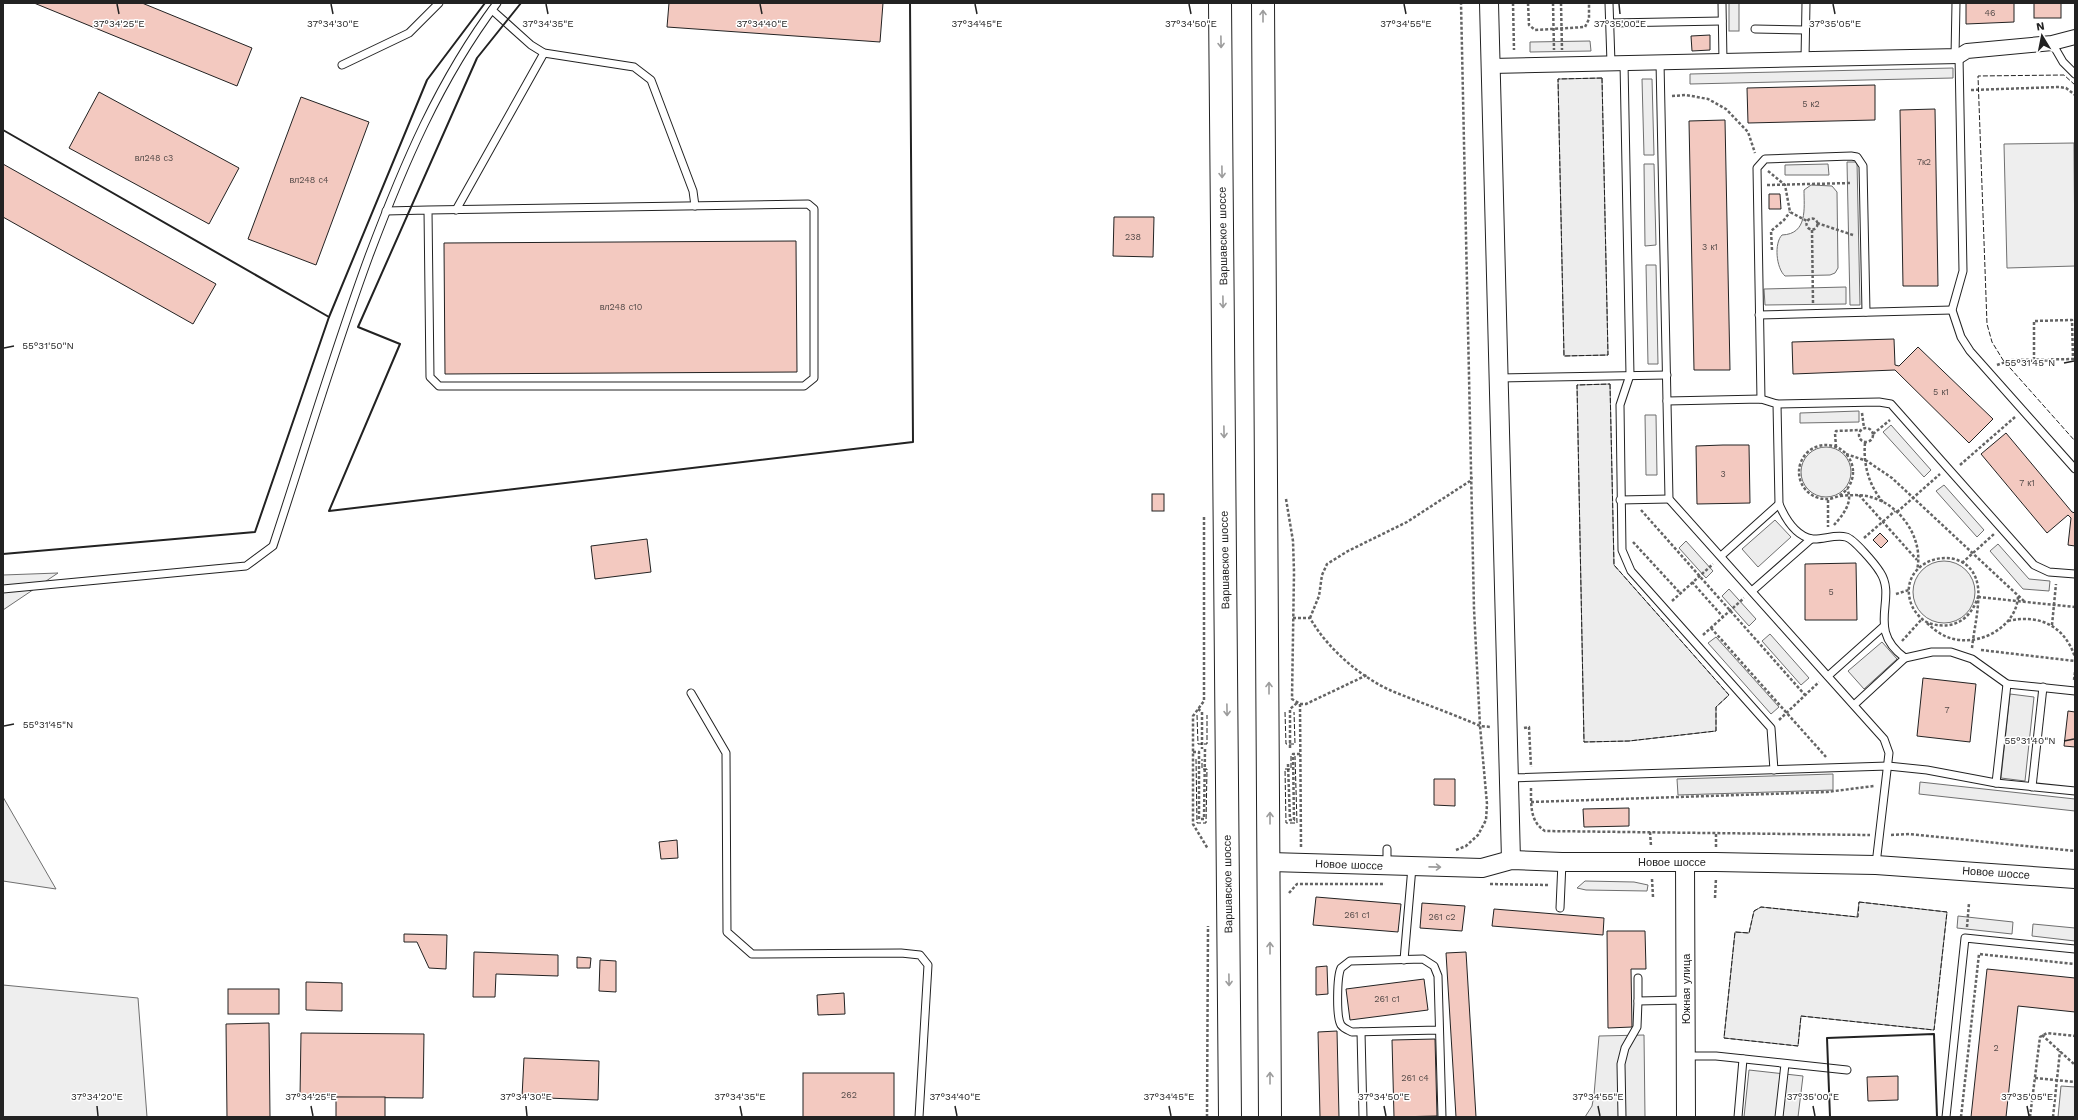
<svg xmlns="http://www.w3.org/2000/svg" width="2078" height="1120" font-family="'Work Sans',sans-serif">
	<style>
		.green { fill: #eee; stroke: #6f6f6f }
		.parking { fill: #ededed; stroke: #6f6f6f }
		.building { fill: #f3c9c0; stroke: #222 }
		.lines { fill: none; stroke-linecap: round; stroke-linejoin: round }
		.service-casing { stroke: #222; stroke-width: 9 }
		.minor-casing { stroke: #222; stroke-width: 16 }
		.tertiary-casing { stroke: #222; stroke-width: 20 }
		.primary-casing { stroke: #222; stroke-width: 24 }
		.path { stroke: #646464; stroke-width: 2.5; stroke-dasharray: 3 2; stroke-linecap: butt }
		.service { stroke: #fff; stroke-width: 7 }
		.minor { stroke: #fff; stroke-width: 14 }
		.tertiary { stroke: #fff; stroke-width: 18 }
		.primary { stroke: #fff; stroke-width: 22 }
		.fence { stroke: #222; stroke-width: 1; stroke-dasharray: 5 2; stroke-linecap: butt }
		.wall { stroke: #222; stroke-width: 2 }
		.oneway { stroke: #9c9c9c }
		.ticks { fill: none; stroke: #222; stroke-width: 1.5 }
		.labels { text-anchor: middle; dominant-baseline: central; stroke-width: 3; stroke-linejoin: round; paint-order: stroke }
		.number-label { font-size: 9px; fill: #564c4a }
		.street-label { font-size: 11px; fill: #222; stroke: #fff }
		.ticks-label { font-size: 10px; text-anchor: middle; fill: #222; stroke: #fff; stroke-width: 3; stroke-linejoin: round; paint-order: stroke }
	</style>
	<rect width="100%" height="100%" fill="#fff"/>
	<!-- green -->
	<g class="green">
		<path d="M2074,143L2075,266L2007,268L2004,144Z"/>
		<path d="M1811,185L1832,186L1837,192L1838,268L1835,273L1830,275L1785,276C1776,268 1774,243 1782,235C1808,234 1804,208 1804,190Z"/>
		<circle cx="1826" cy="472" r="25"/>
		<circle cx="1944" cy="592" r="31"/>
		<path d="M58,573L3,610V575Z"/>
		<path d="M3,797L56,889L3,881Z"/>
		<path d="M1585,881L1634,882L1648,885L1647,891L1586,890L1577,888Z"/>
		<path d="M3,985L138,998L147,1117H3Z"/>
		<path d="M2061,1086L2075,1087V1117H2058Z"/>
	</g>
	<!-- parking -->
	<g class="parking">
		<rect x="1729" y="3" width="10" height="28"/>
		<path d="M1590,41L1591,51L1530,52V42Z"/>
		<path d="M1953,68V78L1690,84V74Z"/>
		<path d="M1602,78L1608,355L1564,356L1558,79Z"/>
		<path d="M1642,79H1652L1654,155H1644Z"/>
		<path d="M1847,162H1857L1860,305H1850Z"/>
		<path d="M1644,164H1654L1656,245L1645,246Z"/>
		<path d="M1828,164L1829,175H1785V165Z"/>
		<path d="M1646,265H1656L1658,364H1648Z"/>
		<path d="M1846,287V304L1765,305L1764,289Z"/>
		<path d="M1610,384L1614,565L1729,695L1716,707V731L1629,741L1584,742L1577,385Z"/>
		<path d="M1859,411V422L1800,423V413Z"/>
		<path d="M1645,415H1656L1657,475H1646Z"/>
		<path d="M1891,425L1931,470L1924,477L1883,432Z"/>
		<path d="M1944,485L1984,530L1977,537L1936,491Z"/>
		<path d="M1775,520L1791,537L1758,567L1742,549Z"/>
		<path d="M1686,541L1713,571L1706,578L1679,548Z"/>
		<path d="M1998,544L2029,579L2050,581L2049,591L2023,589L1990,551Z"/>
		<path d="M1729,589L1756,619L1749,626L1722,596Z"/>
		<path d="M1770,634L1809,678L1801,685L1762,641Z"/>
		<path d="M1716,637L1779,707L1771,714L1708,643Z"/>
		<path d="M1882,642L1897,659L1864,689L1848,671Z"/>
		<path d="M2010,694L2034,697L2025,781L2001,778Z"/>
		<path d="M1833,774V790L1678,795L1677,779Z"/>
		<path d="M1920,782L2075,799V811L1919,794Z"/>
		<path d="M1859,902L1947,912L1934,1030L1801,1016L1798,1046L1724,1038L1735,932L1749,933L1754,911L1761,907L1857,917Z"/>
		<path d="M1958,916L2013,922L2012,934L1957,928Z"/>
		<path d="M2033,924L2075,928V941L2032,936Z"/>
		<path d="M1644,1035L1645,1117H1585L1592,1106L1594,1095L1599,1036Z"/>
		<path d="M1749,1070L1803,1076L1798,1117H1744Z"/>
	</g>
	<!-- building -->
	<g class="building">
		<path d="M34,3H142L252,48L237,86Z"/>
		<path d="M669,3H883L880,42L667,27Z"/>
		<path d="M1966,3H2014V22L1966,24Z"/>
		<rect x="2034" y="3" width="27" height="15"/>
		<path d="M1710,35V50L1692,51L1691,36Z"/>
		<path d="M1875,85V120L1748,123L1747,88Z"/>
		<path d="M99,92L239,168L209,224L69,148Z"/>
		<path d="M301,97L369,122L316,265L248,239Z"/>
		<path d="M1935,109L1938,286H1903L1900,110Z"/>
		<path d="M1725,120L1730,370H1694L1689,121Z"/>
		<path d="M3,164L216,284L193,324L3,217Z"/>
		<path d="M1769,194H1780L1781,209H1769Z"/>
		<path d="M1114,217H1154L1153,257L1113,256Z"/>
		<path d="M796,241L797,372L445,374L444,243Z"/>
		<path d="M1894,339L1895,365L1899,366L1918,347L1993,419L1969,443L1895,370L1793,374L1792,342Z"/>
		<path d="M2006,433L2072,512L2075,513V546L2068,545L2071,518L2068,515L2047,533L1981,454Z"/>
		<path d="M1723,445H1749L1750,503L1697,504L1696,446Z"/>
		<rect x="1152" y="494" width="12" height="17"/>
		<path d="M1880,533L1888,541L1881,548L1873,540Z"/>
		<path d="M647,539L651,572L595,579L591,546Z"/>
		<path d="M1856,563L1857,620H1805V564Z"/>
		<path d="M1923,678L1976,684L1970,742L1917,736Z"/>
		<path d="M2068,711L2075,712V747L2064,746Z"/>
		<path d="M1434,779H1455V806L1434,805Z"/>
		<path d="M1629,808V826L1584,827L1583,809Z"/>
		<path d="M677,840L678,858L661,859L659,842Z"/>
		<path d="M1316,897L1401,904L1398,932L1313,925Z"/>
		<path d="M1422,903L1465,906L1462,931L1420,928Z"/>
		<path d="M1494,909L1604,918L1603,935L1492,926Z"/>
		<path d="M1607,931H1645L1646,969H1631L1632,1027L1608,1028Z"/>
		<path d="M404,934L447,935L446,969L429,968L417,942H404Z"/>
		<path d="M474,952L558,955V976L496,974L495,997H473Z"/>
		<path d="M1466,952L1476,1117H1456L1446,953Z"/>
		<path d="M577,957L591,958L590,968H577Z"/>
		<path d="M600,960L616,961V992L599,991Z"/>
		<path d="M1327,966L1328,994L1316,995V967Z"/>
		<path d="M1987,969L2075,978V1012L2018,1006L2006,1117H1971Z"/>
		<path d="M1424,979L1428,1010L1350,1020L1346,989Z"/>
		<path d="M306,982L342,983V1011L306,1010Z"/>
		<rect x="228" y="989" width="51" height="25"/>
		<path d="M844,993L845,1014L818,1015L817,995Z"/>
		<path d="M269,1023L270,1117H227L226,1024Z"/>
		<path d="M1337,1031L1339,1117H1320L1318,1032Z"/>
		<path d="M301,1033L424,1034L423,1098L300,1097Z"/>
		<path d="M1435,1039L1437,1116L1394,1117L1392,1040Z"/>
		<path d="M524,1058L599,1061L598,1100L522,1097Z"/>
		<rect x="803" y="1073" width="91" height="44"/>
		<path d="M1898,1076V1100L1868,1101L1867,1077Z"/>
		<rect x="336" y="1097" width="49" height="20"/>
	</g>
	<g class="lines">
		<defs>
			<g id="service">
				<path d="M1609,3L1611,63"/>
				<path d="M1722,3L1723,61"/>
				<path d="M492,10L531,45L544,53L634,67L651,80L693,191L695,206"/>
				<path d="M1610,23L1722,21"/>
				<path d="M1755,29L1805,30"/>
				<path d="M2052,43L2063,62L2075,74"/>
				<path d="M1955,56L1956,3"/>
				<path d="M1959,56L1963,271L1952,310L1961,337L1970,351L2075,469"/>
				<path d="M1805,59L1806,3"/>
				<path d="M1660,62L1669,499L1884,739L1889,753L1876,864"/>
				<path d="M1624,63L1630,375L1620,405L1622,550L1631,571L1771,728L1774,770"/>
				<path d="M342,65L409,33L439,3"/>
				<path d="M456,210L544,53"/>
				<path d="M386,211L428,210L808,204L814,209V378L804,386H439L430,377L428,210"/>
				<path d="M1759,315L1952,310"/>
				<path d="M1499,378L1667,375"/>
				<path d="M1761,399L1757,168L1765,159L1851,156L1857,157L1863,166L1866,312"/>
				<path d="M1667,401L1761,399L1777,404L1779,504C1785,518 1796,536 1812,539C1823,540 1835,534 1846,537C1854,539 1875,564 1880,572C1898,599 1865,629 1905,658L1932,652H1951L1972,659L2007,684L2075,691"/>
				<path d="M1777,404L1879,402L1891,404L2034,565L2049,572L2075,574"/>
				<path d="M1620,500L1669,499"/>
				<path d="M1721,556L1779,504"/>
				<path d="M3,589L246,566L273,546C305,449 334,351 369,256C403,166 439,80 497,3"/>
				<path d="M1752,591L1811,539"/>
				<path d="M1828,676L1884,626"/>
				<path d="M691,693L726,753L727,932L752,954L901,953L920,955L928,965L919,1117"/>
				<path d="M1854,705L1905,658"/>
				<path d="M1509,778L1888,766L1927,770L1996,783L2075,791"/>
				<path d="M1996,783L2007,684"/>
				<path d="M2032,787L2043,687"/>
				<path d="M1387,866V849"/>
				<path d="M1560,908L1562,862"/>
				<path d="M1404,960L1412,867"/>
				<path d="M1638,978V1001L1685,1000"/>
				<path d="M1439,1030L1352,1032C1348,1030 1344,1029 1341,1025C1336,1017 1337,976 1341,968L1350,961L1423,959L1434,966L1438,976L1442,1117"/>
				<path d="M1361,1032L1363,1117"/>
				<path d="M1686,1056H1716L1847,1070"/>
				<path d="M1622,1117L1621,1064L1625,1048L1637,1027L1638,1001"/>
				<path d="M1738,1117L1743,1059"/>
				<path d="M1779,1117L1785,1064"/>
				<path d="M1946,1117L1965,938L2075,949"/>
			</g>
			<path id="minor" d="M1491,66L1959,56L1967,51L2052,43L2075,37"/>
			<g id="tertiary">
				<path d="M1489,3L1511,860"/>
				<path d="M1270,862L1482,868L1511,860L1562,862H1716L1876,865L2075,879"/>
				<path d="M1685,862L1686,1117"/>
			</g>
			<g id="primary">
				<path d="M1220,3L1230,1117"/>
				<path d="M1263,3L1270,1117"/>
			</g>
		</defs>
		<!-- service casing -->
		<use href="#service" class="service-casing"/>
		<!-- minor casing -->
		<use href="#minor" class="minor-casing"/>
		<!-- tertiary casing -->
		<use href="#tertiary" class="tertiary-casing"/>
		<!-- primary casing -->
		<use href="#primary" class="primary-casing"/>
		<!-- path -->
		<g class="path">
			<path d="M1513,3L1514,50"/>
			<path d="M1528,3L1529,25L1535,30L1585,27L1589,19V3"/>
			<path d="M1553,3L1554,50"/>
			<path d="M1561,3L1562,50"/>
			<path d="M1971,90L2059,87L2066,88L2075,95"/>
			<path d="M1672,96L1686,95L1708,99L1726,109L1748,132L1755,153"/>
			<path d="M1768,171L1785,185L1790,212L1807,221"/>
			<path d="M1767,185L1852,183"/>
			<circle cx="1812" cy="224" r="5.5"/>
			<path d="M1817,223L1853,235"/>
			<path d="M1812,230L1813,303"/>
			<path d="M1772,250L1771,231L1784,220L1790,212"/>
			<path d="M2034,360V321L2072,320L2073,359"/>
			<path d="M1997,365L2011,360L2075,359"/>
			<path d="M1862,413L1864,428"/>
			<circle cx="1866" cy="435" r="7"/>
			<path d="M1873,434L1890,420"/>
			<path d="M1865,443C1863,464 1869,486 1883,502"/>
			<circle cx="1826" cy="472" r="27"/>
			<path d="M1836,447L1835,433L1836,431L1860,430"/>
			<path d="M1846,454L1867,461L1892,478L2025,602"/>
			<path d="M1960,465L2015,417"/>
			<path d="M1859,495L1917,560"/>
			<path d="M1840,496C1852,495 1863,494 1874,498C1902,507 1924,540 1917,570"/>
			<path d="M1286,499L1293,541L1294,572L1292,699L1300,704L1301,847"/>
			<path d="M1828,500V527"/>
			<path d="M1641,510L1805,695"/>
			<path d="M1897,512L1940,474"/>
			<path d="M1204,517V701L1193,716V824L1208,849"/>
			<path d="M1834,525C1842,516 1854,502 1847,489"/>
			<path d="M1864,538L1895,511"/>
			<path d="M1633,542L1680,593"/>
			<path d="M1962,563L1994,534"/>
			<path d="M1692,582L1723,617"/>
			<path d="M1896,594L1909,590"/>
			<path d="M1978,597L2075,607"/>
			<path d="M1672,601L1713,564"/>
			<path d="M1293,618H1310C1327,648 1360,677 1392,691C1421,703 1451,713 1480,726L1491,727"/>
			<path d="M1310,618L1319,596L1322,575L1327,564L1348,551L1407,522L1470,481L1472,477"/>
			<path d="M2008,621C2039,614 2064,625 2075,657"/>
			<path d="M1927,623C1936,632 1947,639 1960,640C1986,643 2017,624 2018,596"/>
			<path d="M2052,625L2056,584"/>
			<path d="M1711,628L1826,757"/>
			<path d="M1703,635L1744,598"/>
			<path d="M1902,641L1922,619"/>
			<path d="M1972,648C1974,629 1980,606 1978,587C1971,537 1892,557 1912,606C1916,614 1923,622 1932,624C1955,630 1971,618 1978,597"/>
			<path d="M1981,650L2075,661"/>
			<path d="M2074,680L2075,672"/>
			<path d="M1300,704H1306L1367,675"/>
			<path d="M1198,709L1202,712V749"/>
			<path d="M1779,720L1819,682"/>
			<path d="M1524,728L1529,727L1531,767"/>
			<path d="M1290,748V709L1297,703"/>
			<path d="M1193,752H1199V819H1204L1205,749"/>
			<path d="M1288,764L1290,820H1294L1293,754H1300"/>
			<path d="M1531,788C1531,805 1530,822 1545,831L1870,835"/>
			<path d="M1531,802L1827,792L1874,786"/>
			<path d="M1650,832L1651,846"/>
			<path d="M1891,835L1909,834L2075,851"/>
			<path d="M1716,847V833"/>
			<path d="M1456,850L1466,846L1478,835L1486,820L1487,804L1480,726L1474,609L1461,3"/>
			<path d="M1652,879L1653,897"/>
			<path d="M1490,884L1549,885"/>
			<path d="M1289,893L1297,884H1385"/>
			<path d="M1715,898L1716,878"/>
			<path d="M1967,927L1969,903"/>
			<path d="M2042,1035L2075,1065"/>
			<path d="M2035,1078L2075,1082"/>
			<path d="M1207,1117L1208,926"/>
			<path d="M1961,1117L1979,954L2075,964"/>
			<path d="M2030,1117L2040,1037L2047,1033L2075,1036"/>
			<path d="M2053,1117L2060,1051"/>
		</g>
		<!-- service -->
		<use href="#service" class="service"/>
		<!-- minor -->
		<use href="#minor" class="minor"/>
		<!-- tertiary -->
		<use href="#tertiary" class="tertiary"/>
		<!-- primary -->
		<use href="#primary" class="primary"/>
		<!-- fence -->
		<g class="fence">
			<path d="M1602,78L1608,355L1564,356L1558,79Z"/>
			<path d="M2075,85L2064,75L1978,76L1987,324L1992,342L2003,360L2075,441"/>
			<path d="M1610,384L1614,565L1729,695L1716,707V731L1629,741L1584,742L1577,385Z"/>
			<path d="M1285,712L1286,744H1295L1294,712"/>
			<path d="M1197,715L1198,744H1207V715"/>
			<path d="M1291,756V769H1285L1286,823H1297L1295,756"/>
			<path d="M1196,759L1197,823H1206L1207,769H1202V759"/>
			<path d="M1859,902L1947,912L1934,1030L1801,1016L1798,1046L1724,1038L1735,932L1749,933L1754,911L1761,907L1858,917Z"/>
		</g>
		<!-- wall -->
		<g class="wall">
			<path d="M521,3L477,58L358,327L400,344L329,511L913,442L910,3"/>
			<path d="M3,130L329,317"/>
			<path d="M3,554L255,532L329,317L427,80L485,3"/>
			<path d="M1830,1117L1827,1038L1934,1034L1937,1117"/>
		</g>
	</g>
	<!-- one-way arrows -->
	<defs><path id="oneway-shaft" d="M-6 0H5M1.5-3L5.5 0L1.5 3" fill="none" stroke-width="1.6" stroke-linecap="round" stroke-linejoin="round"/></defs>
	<g class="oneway">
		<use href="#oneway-shaft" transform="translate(1263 16) rotate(-90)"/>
		<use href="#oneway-shaft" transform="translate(1221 42) rotate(89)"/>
		<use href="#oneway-shaft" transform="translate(1222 172) rotate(89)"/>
		<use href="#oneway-shaft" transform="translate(1223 302) rotate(89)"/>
		<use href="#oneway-shaft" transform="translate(1224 432) rotate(89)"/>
		<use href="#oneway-shaft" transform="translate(1269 688) rotate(-90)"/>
		<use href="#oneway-shaft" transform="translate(1227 710) rotate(89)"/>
		<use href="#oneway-shaft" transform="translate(1270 818) rotate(-90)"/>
		<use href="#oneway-shaft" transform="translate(1435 867) rotate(1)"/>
		<use href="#oneway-shaft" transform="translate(1270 948) rotate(-90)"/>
		<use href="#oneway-shaft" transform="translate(1229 980) rotate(89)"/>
		<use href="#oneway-shaft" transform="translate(1270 1078) rotate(-90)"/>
	</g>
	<!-- ticks -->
	<path class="ticks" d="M117,4L119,14M331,4L333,14M546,4L548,14M760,4L762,14M975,4L977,14M1189,4L1191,14M1404,4L1406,14M1619,4L1620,14M1833,4L1835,14M4,348L14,346M2064,363L2074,361M4,726L14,724M2064,741L2074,739M97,1106L98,1116M311,1106L313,1116M526,1106L527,1116M740,1106L742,1116M955,1106L957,1116M1169,1106L1171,1116M1384,1106L1386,1116M1598,1106L1600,1116M1813,1106L1815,1116M2027,1106L2029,1116"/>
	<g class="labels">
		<!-- number labels -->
		<g class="number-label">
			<text x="1990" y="13">46</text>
			<text x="1811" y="104">5 к2</text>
			<text x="154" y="158">вл248 с3</text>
			<text x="1924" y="162">7к2</text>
			<text x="309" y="180">вл248 с4</text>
			<text x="1133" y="237">238</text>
			<text x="1710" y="247">3 к1</text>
			<text x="621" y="307">вл248 с10</text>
			<text x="1941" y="392">5 к1</text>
			<text x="1723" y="474">3</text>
			<text x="2027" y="483">7 к1</text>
			<text x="1831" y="592">5</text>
			<text x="1947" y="710">7</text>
			<text x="1357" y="915">261 с1</text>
			<text x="1442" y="917">261 с2</text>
			<text x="1387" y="999">261 с1</text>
			<text x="1996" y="1048">2</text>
			<text x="1415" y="1078">261 с4</text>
			<text x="849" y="1095">262</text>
		</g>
		<!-- street labels -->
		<g class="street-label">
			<text transform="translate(1223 236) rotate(-91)">Варшавское шоссе</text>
			<text transform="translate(1225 560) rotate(-91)">Варшавское шоссе</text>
			<text x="1672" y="862">Новое шоссе</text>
			<text transform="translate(1349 865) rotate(2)">Новое шоссе</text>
			<text transform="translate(1996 873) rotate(4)">Новое шоссе</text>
			<text transform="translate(1228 884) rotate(-91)">Варшавское шоссе</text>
			<text transform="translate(1686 989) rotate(-90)">Южная улица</text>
		</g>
	</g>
	<g class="ticks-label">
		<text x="119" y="27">37°34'25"E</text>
		<text x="333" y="27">37°34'30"E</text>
		<text x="548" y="27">37°34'35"E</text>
		<text x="762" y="27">37°34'40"E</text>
		<text x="977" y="27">37°34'45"E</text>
		<text x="1191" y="27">37°34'50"E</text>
		<text x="1406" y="27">37°34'55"E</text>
		<text x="1620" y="27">37°35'00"E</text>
		<text x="1835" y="27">37°35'05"E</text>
		<text x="48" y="349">55°31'50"N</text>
		<text x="2030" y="366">55°31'45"N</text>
		<text x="48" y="728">55°31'45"N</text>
		<text x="2030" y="744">55°31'40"N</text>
		<text x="97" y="1100">37°34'20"E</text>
		<text x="311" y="1100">37°34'25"E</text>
		<text x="526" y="1100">37°34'30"E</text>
		<text x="740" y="1100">37°34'35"E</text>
		<text x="955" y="1100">37°34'40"E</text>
		<text x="1169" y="1100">37°34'45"E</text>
		<text x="1384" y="1100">37°34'50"E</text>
		<text x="1598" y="1100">37°34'55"E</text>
		<text x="1813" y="1100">37°35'00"E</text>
		<text x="2027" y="1100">37°35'05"E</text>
	</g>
	<!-- border -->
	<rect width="2078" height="1120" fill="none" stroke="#222222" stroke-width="8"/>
	<!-- north arrow -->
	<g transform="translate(2042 36) rotate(350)" stroke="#ffffff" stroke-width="3" paint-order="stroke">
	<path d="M0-3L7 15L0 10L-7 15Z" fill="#222222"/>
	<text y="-6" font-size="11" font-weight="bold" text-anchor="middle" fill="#222222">N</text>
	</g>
</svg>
